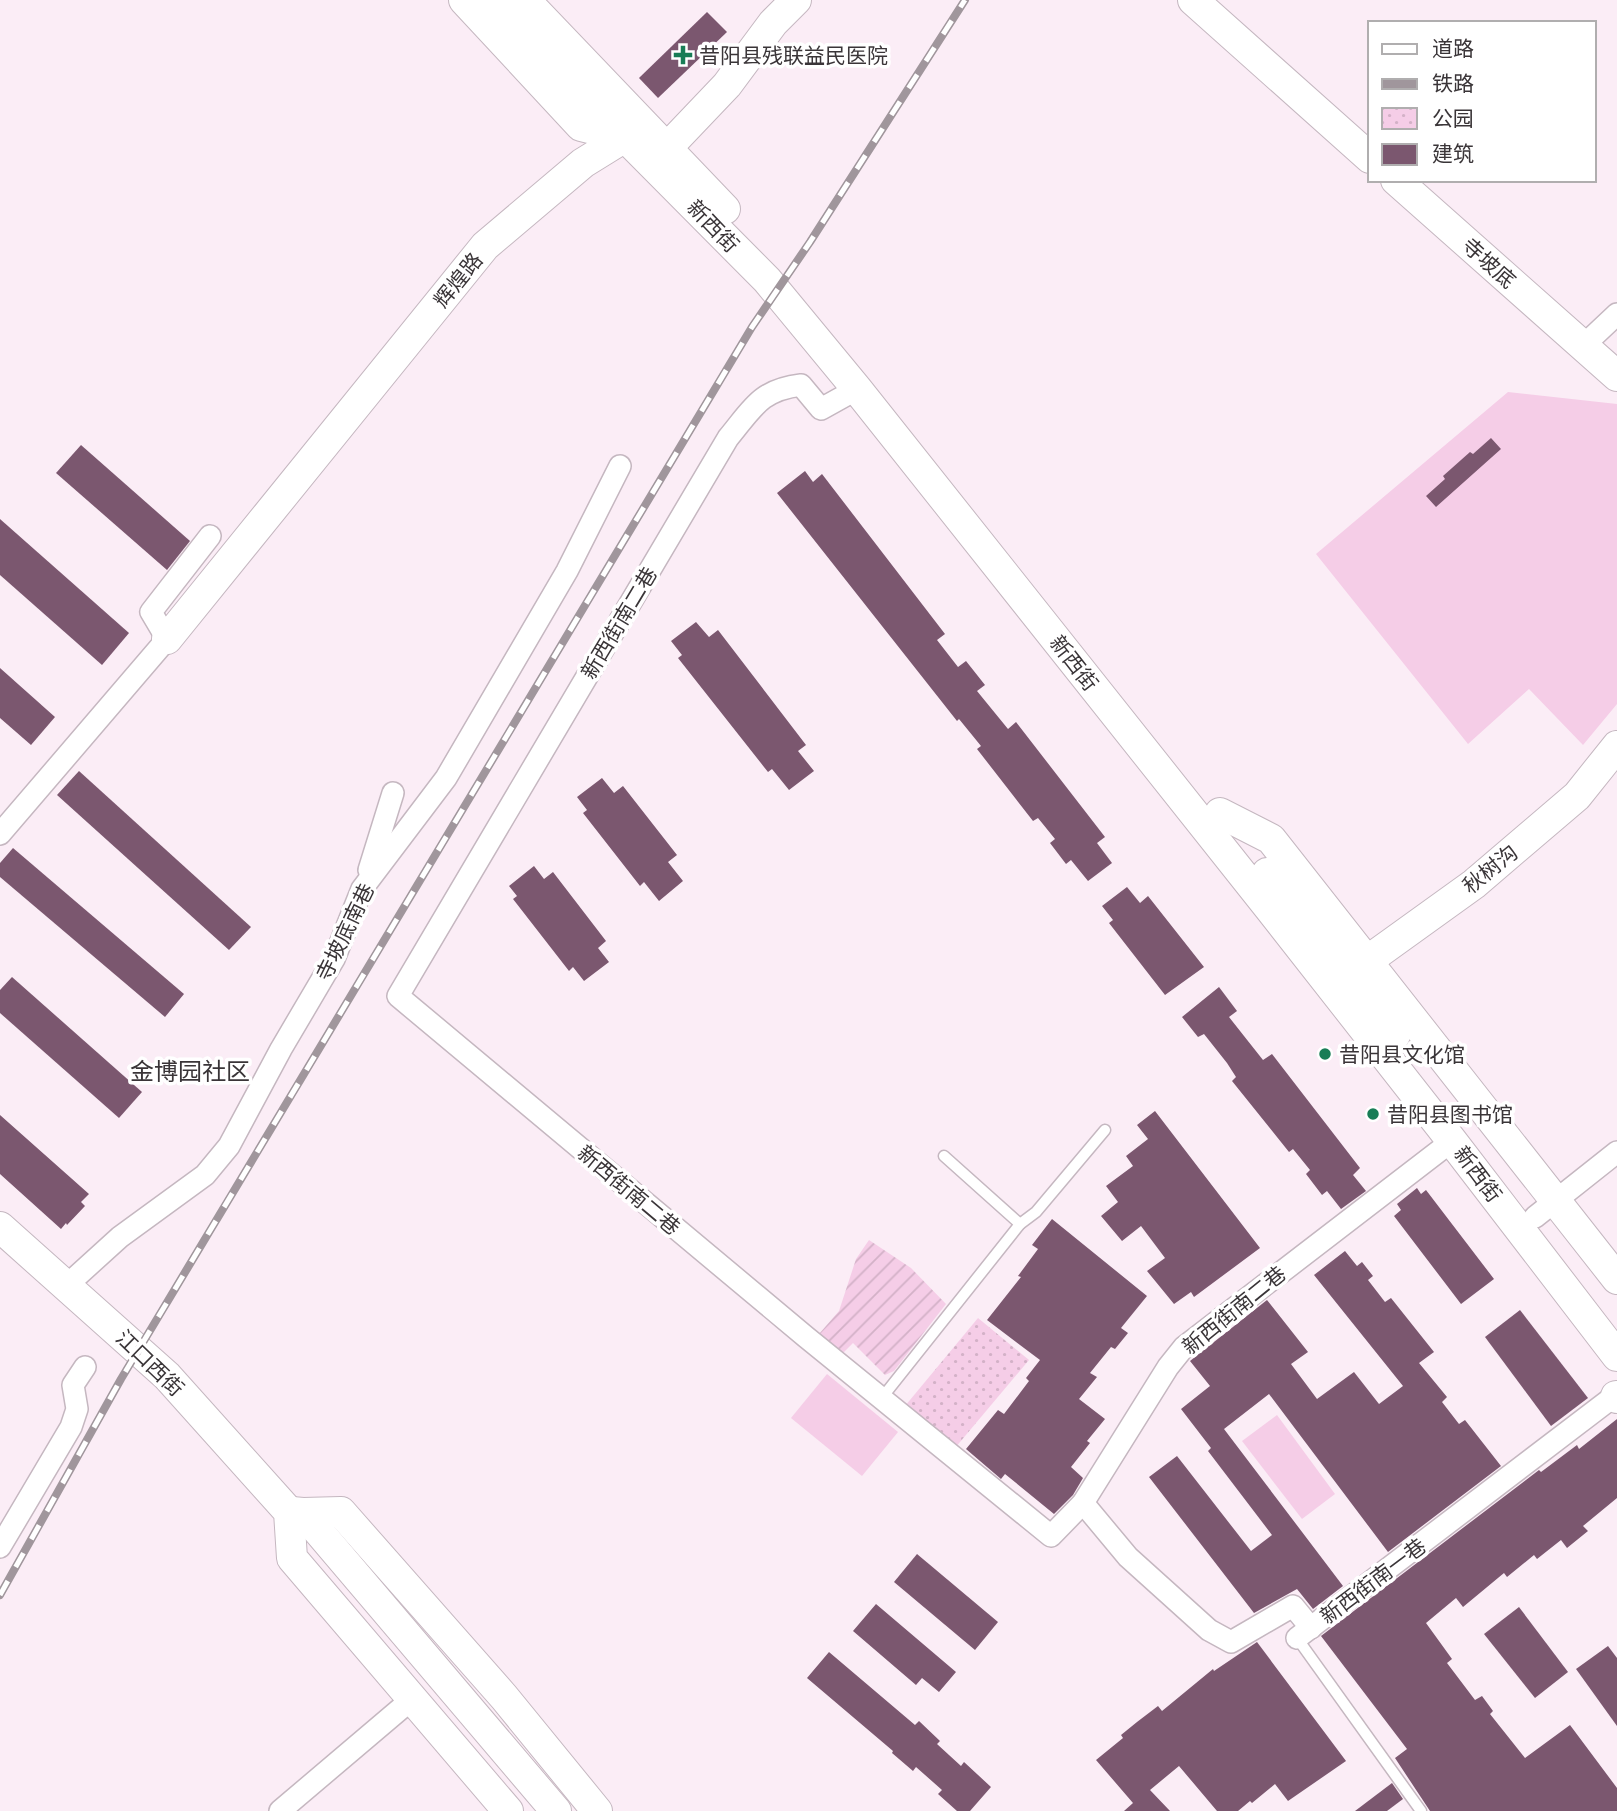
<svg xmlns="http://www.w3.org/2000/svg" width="1617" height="1811" font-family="Figtree,'Noto Sans SC',sans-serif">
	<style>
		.grass { fill: #f5cde7 }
		.park { fill: url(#park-dots) }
		.garden { fill: url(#garden-furrows) }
		.building { fill: #7b576f }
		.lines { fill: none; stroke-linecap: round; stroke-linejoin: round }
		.lane-casing { stroke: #c5b7c0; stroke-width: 13 }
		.street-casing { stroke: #c5b7c0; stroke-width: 24 }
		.secondary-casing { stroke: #c5b7c0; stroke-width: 32 }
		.lane { stroke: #fff; stroke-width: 10 }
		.street { stroke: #fff; stroke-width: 21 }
		.secondary { stroke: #fff; stroke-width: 30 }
		.rail-casing { stroke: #a0969c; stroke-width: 8 }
		.rail { stroke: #fff; stroke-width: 5; stroke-dasharray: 16; stroke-linecap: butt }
		.poi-dot { fill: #187d56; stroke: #fff; stroke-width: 2.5 }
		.labels { text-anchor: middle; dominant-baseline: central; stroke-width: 7; stroke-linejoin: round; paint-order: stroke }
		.poi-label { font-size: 21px; fill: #3a3538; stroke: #fff; text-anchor: start }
		.street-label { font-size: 21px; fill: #3a3538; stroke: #fff }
		.quarter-label { font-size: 24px; fill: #3a3538; stroke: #fff }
	</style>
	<defs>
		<pattern id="park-dots" width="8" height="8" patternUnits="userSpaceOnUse" patternTransform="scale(1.75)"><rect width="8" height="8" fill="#f5cde7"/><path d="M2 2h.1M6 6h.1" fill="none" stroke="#d3b1c7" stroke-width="1.8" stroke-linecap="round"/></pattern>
		<pattern id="garden-furrows" width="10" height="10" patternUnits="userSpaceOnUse" patternTransform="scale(1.75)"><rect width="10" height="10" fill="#f5cde7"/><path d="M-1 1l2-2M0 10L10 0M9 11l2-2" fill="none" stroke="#d3b1c7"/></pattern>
	</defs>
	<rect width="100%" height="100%" fill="#fbedf6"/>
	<!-- grass -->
	<g class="grass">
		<path d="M1508,392L1617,404V704L1583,745L1529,689L1468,744L1316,554Z"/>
		<path d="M827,1374L898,1432L862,1476L791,1418Z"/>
		<path d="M1277,1415L1335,1494L1302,1519L1242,1441Z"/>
	</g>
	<!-- park -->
	<path class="park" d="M978,1318L1029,1360L955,1448L905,1406Z"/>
	<!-- garden -->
	<path class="garden" d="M869,1240L911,1268L946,1304L894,1371L885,1375L853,1343L843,1353L827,1348L819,1334L839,1311L856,1259Z"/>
	<!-- building -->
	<g class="building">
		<path d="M707,12L727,32L658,98L639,78Z"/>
		<path d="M1491,438L1501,449L1436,507L1426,496L1445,479L1443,476L1470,452L1473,454Z"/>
		<path d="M81,445L190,541L167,570L56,473Z"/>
		<path d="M805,471L813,482L822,474L945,634L937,640L958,667L966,661L985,685L977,691L1008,729L1016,722L1105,837L1097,843L1112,863L1088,881L1071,860L1066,864L1050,843L1055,839L1038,818L1033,821L977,749L981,746L959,719L957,721L777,493Z"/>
		<path d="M0,519L129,633L102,665L0,575Z"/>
		<path d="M696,622L709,637L718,630L806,745L798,751L814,771L789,790L772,769L768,772L678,658L682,655L671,641Z"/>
		<path d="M0,668L55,717L31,745L0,718Z"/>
		<path d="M79,771L251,927L229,950L57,795Z"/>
		<path d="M602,778L614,793L623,786L677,855L668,862L683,881L659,901L644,882L640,886L583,813L587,810L577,797Z"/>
		<path d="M13,848L184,994L165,1017L0,877V863Z"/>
		<path d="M534,866L544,879L553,872L606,941L598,948L609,962L584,981L573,967L569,971L513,899L517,896L509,886Z"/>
		<path d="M1127,887L1140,903L1148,896L1204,967L1165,995L1109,923L1113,920L1102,906Z"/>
		<path d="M12,977L142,1092L119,1118L0,1013V990Z"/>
		<path d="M1219,987L1237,1011L1229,1017L1244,1036L1263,1060L1272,1054L1360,1168L1353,1175L1366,1191L1341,1209L1327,1191L1322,1195L1306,1174L1310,1170L1293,1149L1289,1152L1232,1081L1236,1077L1227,1063L1204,1034L1198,1037L1182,1017Z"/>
		<path d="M1155,1111L1260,1248L1194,1297L1191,1292L1174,1304L1147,1271L1165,1258L1141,1226L1122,1241L1101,1216L1118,1202L1106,1186L1133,1166L1126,1156L1148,1139L1137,1125Z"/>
		<path d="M0,1115L89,1194L81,1202L85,1206L67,1225L66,1223L61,1229L0,1174Z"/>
		<path d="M1417,1188L1421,1194L1426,1190L1494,1279L1461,1304L1394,1216L1401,1210L1397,1204Z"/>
		<path d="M1052,1219L1147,1296L1121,1328L1128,1333L1115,1349L1111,1347L1090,1373L1097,1377L1079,1399L1105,1419L1087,1441L1090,1443L1071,1467L1083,1478L1073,1495L1054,1514L1005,1474L1001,1479L966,1449L998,1410L1004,1414L1029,1381L1026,1378L1040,1360L987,1320L1021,1277L1018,1276L1038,1249L1032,1245Z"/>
		<path d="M1345,1251L1357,1266L1362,1262L1373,1276L1368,1280L1385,1302L1391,1298L1434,1352L1419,1363L1447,1397L1442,1402L1459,1424L1465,1420L1501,1466L1388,1552L1269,1394L1224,1429L1343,1586L1313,1609L1297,1589L1254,1613L1149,1477L1177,1456L1251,1551L1272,1535L1208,1451L1211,1448L1181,1409L1210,1386L1190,1361L1267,1300L1308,1352L1291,1364L1317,1399L1354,1372L1379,1404L1403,1386L1314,1275Z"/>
		<path d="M1520,1310L1588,1398L1551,1426L1485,1337Z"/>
		<path d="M1617,1419V1498L1583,1526L1588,1531L1567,1548L1561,1540L1537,1559L1534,1555L1507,1577L1504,1573L1463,1607L1456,1598L1426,1623L1452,1659L1447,1663L1475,1700L1482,1696L1493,1711L1490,1714L1525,1758L1570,1725L1617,1788V1811H1430L1395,1758L1407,1749L1321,1636L1539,1470L1541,1472L1577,1445L1579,1449Z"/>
		<path d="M917,1554L998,1622L975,1650L894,1582Z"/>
		<path d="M876,1604L956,1672L939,1692L922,1678L916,1685L853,1631Z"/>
		<path d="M1519,1607L1568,1672L1535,1698L1484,1634Z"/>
		<path d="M1257,1642L1346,1761L1288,1801L1275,1784L1252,1803L1250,1801L1238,1811H1217L1179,1766L1150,1790L1170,1811H1124L1133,1803L1096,1760L1123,1738L1121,1735L1137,1722L1158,1706L1162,1711L1213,1669L1214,1671Z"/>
		<path d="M1608,1646L1617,1658V1726L1576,1669Z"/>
		<path d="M829,1652L915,1725L919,1721L940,1741L937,1744L961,1766L964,1762L991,1787L970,1811H957L938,1794L942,1790L916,1767L913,1771L892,1753L893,1751L807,1678Z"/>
		<path d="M1392,1783L1403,1799L1387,1811H1355Z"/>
	</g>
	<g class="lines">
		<defs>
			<g id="lane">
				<path d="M1020,1224L1036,1212L1105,1130"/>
				<path d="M881,1399L1020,1224L944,1156"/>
				<path d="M1297,1638L1421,1811"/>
			</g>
			<g id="street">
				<path d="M1583,346L1617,314"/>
				<path d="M857,389L821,409L801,385C760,390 753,408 728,438L398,996L806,1337L1051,1536L1083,1503L1168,1367L1184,1347L1452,1141"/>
				<path d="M0,834L167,639L151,612L210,536"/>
				<path d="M369,870L393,793"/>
				<path d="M1535,1217L1617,1152"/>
				<path d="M66,1286L120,1237L205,1175L229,1146L281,1049L334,959L362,889L446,778L567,571L620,466"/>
				<path d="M1083,1503L1128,1557L1209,1630L1231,1642L1293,1606L1311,1628"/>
				<path d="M0,1547L71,1427L77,1409L73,1385L85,1367"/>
				<path d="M1297,1638L1617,1394"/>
				<path d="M280,1811L412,1699"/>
			</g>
			<g id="secondary">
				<path d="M464,0L581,126L625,137"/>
				<path d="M496,0L625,137L767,280L857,389L1270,909L1452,1141L1617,1356"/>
				<path d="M525,0L725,209"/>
				<path d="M1193,0L1370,158"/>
				<path d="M1396,180L1617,376"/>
				<path d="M167,639L485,246L583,163L625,137L667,148L727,85L773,23L796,0"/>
				<path d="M1220,813L1271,839L1617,1279"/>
				<path d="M1267,873L1395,1035"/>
				<path d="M1349,974L1474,884L1577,796L1617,746"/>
				<path d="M0,1227L167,1376L289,1512L292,1558L508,1811"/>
				<path d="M1616,1396L1617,1398"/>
				<path d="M292,1512L303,1513L556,1811"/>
				<path d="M303,1513L341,1512L504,1697L597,1811"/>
			</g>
		</defs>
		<!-- lane casing -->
		<use href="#lane" class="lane-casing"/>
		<!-- street casing -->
		<use href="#street" class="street-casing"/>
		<!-- secondary casing -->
		<use href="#secondary" class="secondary-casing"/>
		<!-- lane -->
		<use href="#lane" class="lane"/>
		<!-- street -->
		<use href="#street" class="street"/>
		<!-- secondary -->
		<use href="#secondary" class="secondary"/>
		<defs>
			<path id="rail" d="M0,1595L121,1379L752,327L810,242L965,0"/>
		</defs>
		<!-- rail casing -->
		<use href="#rail" class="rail-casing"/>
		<!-- rail -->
		<use href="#rail" class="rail"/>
	</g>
	<!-- markers -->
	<g class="poi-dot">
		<path d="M679.5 44.5h7v7h7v7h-7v7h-7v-7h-7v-7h7z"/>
		<circle cx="1325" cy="1054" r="7"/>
		<circle cx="1373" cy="1114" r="7"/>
	</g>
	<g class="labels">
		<!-- poi labels -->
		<g class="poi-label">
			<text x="699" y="55">昔阳县残联益民医院</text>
			<text x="1339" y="1054">昔阳县文化馆</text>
			<text x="1387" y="1114">昔阳县图书馆</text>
		</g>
		<!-- street labels -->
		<g class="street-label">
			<text transform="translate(713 226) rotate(46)">新西街</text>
			<text transform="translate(1489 263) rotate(42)">寺坡底</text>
			<text transform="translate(458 280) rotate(-51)">辉煌路</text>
			<text transform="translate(619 623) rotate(-59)">新西街南二巷</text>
			<text transform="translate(1074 663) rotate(52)">新西街</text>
			<text transform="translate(1490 869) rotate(-39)">秋树沟</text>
			<text transform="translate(345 932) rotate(-64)">寺坡底南巷</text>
			<text transform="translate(1478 1174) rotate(53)">新西街</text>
			<text transform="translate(629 1190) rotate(40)">新西街南二巷</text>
			<text transform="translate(1234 1310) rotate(-39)">新西街南二巷</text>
			<text transform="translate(150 1363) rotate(44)">江口西街</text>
			<text transform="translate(1373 1581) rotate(-37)">新西街南一巷</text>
		</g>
		<!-- quarter labels -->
		<g class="quarter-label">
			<text x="190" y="1071">金博园社区</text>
		</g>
	</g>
	<!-- legend -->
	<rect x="1368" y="21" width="228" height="161" fill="#ffffff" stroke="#b0aeaf" stroke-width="2"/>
	<rect x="1382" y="44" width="35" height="10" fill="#ffffff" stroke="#b0aeaf" stroke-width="2"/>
	<text x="1432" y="56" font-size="21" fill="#3a3538">道路</text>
	<rect x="1382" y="79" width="35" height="10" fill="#a0969c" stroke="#b0aeaf" stroke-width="2"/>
	<text x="1432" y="91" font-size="21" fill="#3a3538">铁路</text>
	<rect x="1382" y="108" width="35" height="21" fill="url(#park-dots)" stroke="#b0aeaf" stroke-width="2"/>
	<text x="1432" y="126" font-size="21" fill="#3a3538">公园</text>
	<rect x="1382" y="144" width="35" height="21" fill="#7b576f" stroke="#b0aeaf" stroke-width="2"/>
	<text x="1432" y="161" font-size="21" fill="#3a3538">建筑</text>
</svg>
